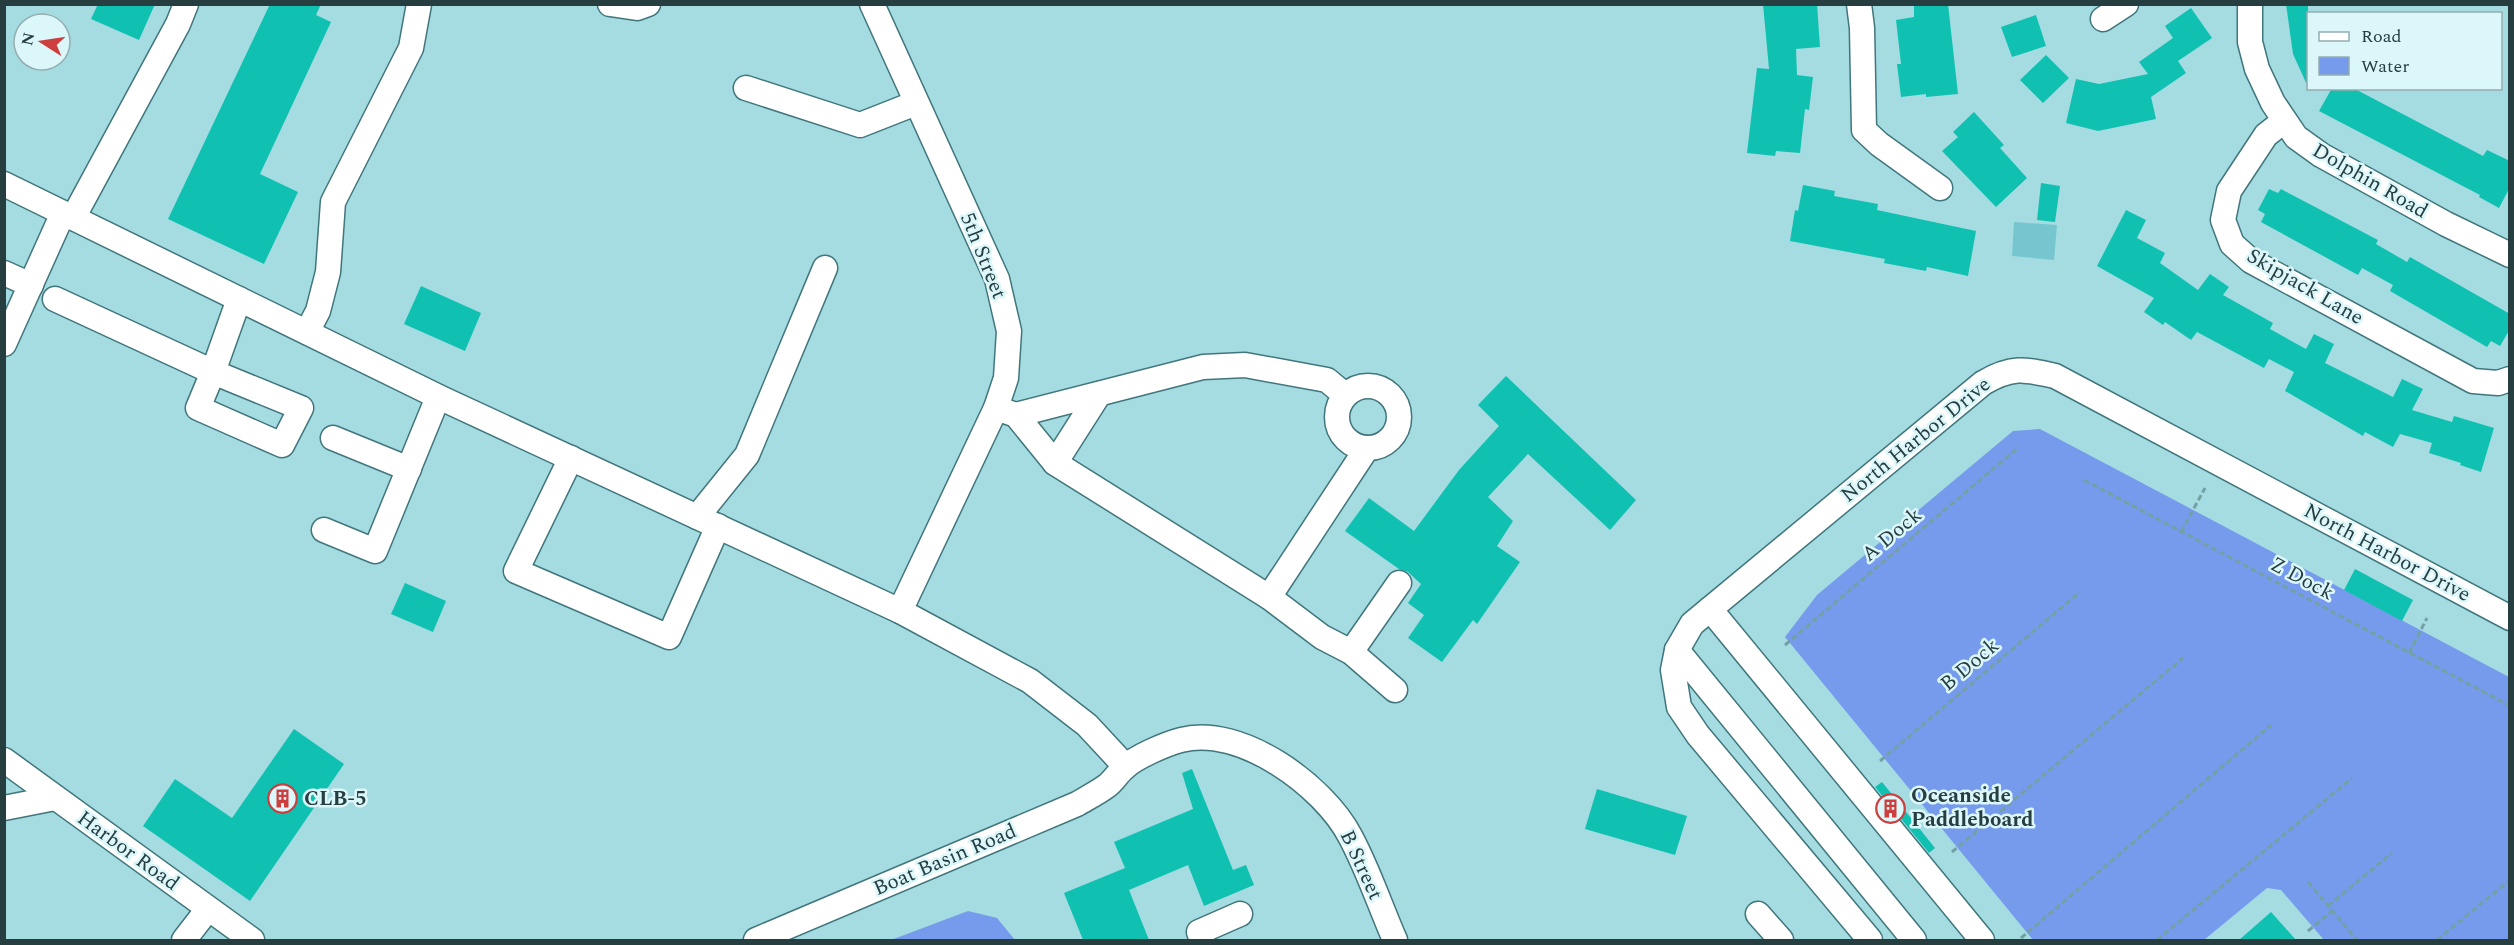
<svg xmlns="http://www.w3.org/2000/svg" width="2514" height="945" font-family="Spectral,serif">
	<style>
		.green { fill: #76c6cf }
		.water { fill: #769bec }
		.building { fill: #10c1b2 }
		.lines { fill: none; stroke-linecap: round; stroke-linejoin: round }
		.minor-casing { stroke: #40767c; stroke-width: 27 }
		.path { stroke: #74a0a5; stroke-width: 3; stroke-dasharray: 6 3; stroke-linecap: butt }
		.minor { stroke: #fff; stroke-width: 24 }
		.labels { text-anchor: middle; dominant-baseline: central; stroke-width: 5; stroke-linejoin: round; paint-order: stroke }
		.street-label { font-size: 21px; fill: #273e41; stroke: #dcf7fa }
		.poi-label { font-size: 21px; font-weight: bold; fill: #273e41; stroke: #dcf7fa; text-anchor: start }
	</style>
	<rect width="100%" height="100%" fill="#a4dce2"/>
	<!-- green -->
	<path class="green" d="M2014,222L2057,225L2054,260L2012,256Z"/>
	<!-- water -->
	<g class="water">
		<path d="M2040,429L2509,677V940H2324L2281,890L2267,888L2204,940H2033L1785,637L1817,595L2013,431Z"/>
		<path d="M968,911L997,918L1015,940H891Z"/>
	</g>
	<!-- building -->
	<g class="building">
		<path d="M98,4H155L139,40L91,19Z"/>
		<path d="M270,4H321L316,15L331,22L260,174L298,192L264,264L168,219Z"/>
		<path d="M1763,4H1817L1820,47L1796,49L1797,75L1813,77L1809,110L1805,109L1800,153L1776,151L1775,156L1747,153L1757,68L1769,69Z"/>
		<path d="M1914,4H1948L1958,94L1926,97V94L1901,97L1897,64H1901L1896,20L1914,17Z"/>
		<path d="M2286,4H2308V87L2293,54Z"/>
		<path d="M2191,8L2212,38L2178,61L2186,73L2151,97L2156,119L2098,131L2066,123L2076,79L2099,84L2148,74L2139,62L2173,38L2165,26Z"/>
		<path d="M2036,15L2046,46L2012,57L2001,27Z"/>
		<path d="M2046,55L2069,78L2043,103L2020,80Z"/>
		<path d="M2332,88H2353L2483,156L2487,150L2510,161V187L2499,208L2479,197L2480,195L2319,111Z"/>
		<path d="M1974,112L2004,145L2000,148L2027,178L1996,207L1942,151L1958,137L1953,132Z"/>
		<path d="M2041,183L2060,186L2055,222L2037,220Z"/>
		<path d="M1803,185L1835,191L1834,196L1878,204L1877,210L1976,231L1968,276L1927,267L1926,271L1884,263L1885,259L1790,241L1795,210L1798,211Z"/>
		<path d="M2269,189L2278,193L2281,189L2378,240L2376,244L2407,262L2410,257L2510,314V329L2500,346L2491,341L2487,347L2390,291L2393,285L2362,268L2358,275L2261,222L2265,214L2258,210Z"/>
		<path d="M2126,210L2146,220L2137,238L2165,253L2160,263L2198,290L2210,274L2229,287L2223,295L2273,323L2270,329L2306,349L2314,334L2334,344L2325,363L2393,397L2402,379L2423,389L2412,410L2452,422L2454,416L2494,428L2481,472L2460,465L2461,463L2429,453L2432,443L2400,434L2393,447L2365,432L2363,436L2285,391L2294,372L2269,359L2264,368L2197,332L2191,340L2165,322L2163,325L2144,312L2154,298L2097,266Z"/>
		<path d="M421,286L481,313L465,351L404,324Z"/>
		<path d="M1506,376L1636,500L1610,530L1528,454L1488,497L1513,521L1497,546L1520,562L1477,624L1473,620L1442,662L1408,638L1424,615L1408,603L1421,584L1408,572L1399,569L1345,531L1369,498L1414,531L1459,470L1499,426L1478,405Z"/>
		<path d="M2355,569L2413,600L2402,621L2344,590Z"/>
		<path d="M405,583L446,601L433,632L391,614Z"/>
		<path d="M294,729L344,764L250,901L143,826L175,779L232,818Z"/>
		<path d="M1192,769L1233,870L1246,865L1254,885L1204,906L1188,865L1129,890L1149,940H1083L1064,893L1125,868L1114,842L1193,809L1182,773Z"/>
		<path d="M1882,782L1935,848L1929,853L1875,787Z"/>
		<path d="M1597,789L1687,816L1675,855L1585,829Z"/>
		<path d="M2271,912L2296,940H2239Z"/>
	</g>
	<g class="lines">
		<defs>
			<g id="minor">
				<path d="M610,4L637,8L648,4"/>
				<path d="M872,4L997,279L1009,331L1006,378L996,408L900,611"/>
				<path d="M1859,4L1862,28L1864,130L1879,144L1940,188"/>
				<path d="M2250,4V42L2257,69L2273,103L2296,137L2321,155L2446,224L2510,255"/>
				<path d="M2103,19L2126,4"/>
				<path d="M746,88L860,125L916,103"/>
				<path d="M2284,121L2266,135L2229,191L2223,220L2232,244L2251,261L2473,381L2498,383L2510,379"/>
				<path d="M4,184L443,399L900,611L1030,681L1087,725L1125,766"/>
				<path d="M73,218L178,24L186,4"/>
				<path d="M4,273L31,285"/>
				<path d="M55,299L213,372L198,408L282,445L301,408L213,372L239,299"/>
				<path d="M307,332L318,311L328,272L333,202L411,48L419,4"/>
				<path d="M4,344L63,213"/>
				<circle cx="1368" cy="417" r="31"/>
				<path d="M996,408L1016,415L1055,463L1269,597L1322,637L1351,652L1395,690"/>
				<path d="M1016,415L1203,367L1245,365L1327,380L1345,395"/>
				<path d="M333,438L409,469"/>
				<path d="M571,458L516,571L669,637L718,526"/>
				<path d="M1055,463L1099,394"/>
				<path d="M697,517L747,455L825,268"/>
				<path d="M324,530L375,551L438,397"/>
				<path d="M1269,597L1367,448"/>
				<path d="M1710,609L1982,940"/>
				<path d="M1677,650L1914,940"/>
				<path d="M1351,652L1399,583"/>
				<path d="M4,760L252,940"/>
				<path d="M4,808L55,798"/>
				<path d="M1758,914L1781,940"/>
				<path d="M184,940L208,909"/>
				<path d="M756,940L1077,804C1087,798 1099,792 1108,785C1114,780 1118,773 1124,768C1135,757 1166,744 1181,740C1240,724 1324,786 1350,836C1368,869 1380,906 1395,940"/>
				<path d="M1202,940L1199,932L1240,914"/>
				<path d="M1870,940L1698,735L1679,707L1673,670L1677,650L1692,624L1983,383C2012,366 2024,369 2055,376L2510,618"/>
			</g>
		</defs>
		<!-- minor casing -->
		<use href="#minor" class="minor-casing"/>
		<!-- path -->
		<g class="path">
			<path d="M2084,480L2510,706"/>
			<path d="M2181,532L2205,488"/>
			<path d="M1785,645L2019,447"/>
			<path d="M2409,653L2427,618"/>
			<path d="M1880,761L2080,592"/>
			<path d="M1952,852L2183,658"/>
			<path d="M2308,882L2357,940"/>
			<path d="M2328,906L2392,853"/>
			<path d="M2308,931L2331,912"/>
			<path d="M2021,938L2271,725"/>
			<path d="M2157,940L2352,778"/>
			<path d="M2437,940L2510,880"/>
		</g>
		<!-- minor -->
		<use href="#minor" class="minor"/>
	</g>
	<!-- icons -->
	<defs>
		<symbol id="building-ring" viewBox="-11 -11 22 22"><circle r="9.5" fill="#dcf7fa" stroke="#cd3e3e" stroke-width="1.5"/><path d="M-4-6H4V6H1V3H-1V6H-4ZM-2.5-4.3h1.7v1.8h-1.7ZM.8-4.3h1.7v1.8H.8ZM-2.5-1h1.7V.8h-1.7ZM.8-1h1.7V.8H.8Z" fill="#cd3e3e"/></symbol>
	</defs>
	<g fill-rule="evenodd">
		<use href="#building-ring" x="266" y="782" width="33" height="33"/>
		<use href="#building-ring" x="1874" y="792" width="33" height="33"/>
	</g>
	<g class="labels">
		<!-- street labels -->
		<g class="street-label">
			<text transform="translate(2370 181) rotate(30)">Dolphin Road</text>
			<text transform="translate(983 256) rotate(68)">5th Street</text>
			<text transform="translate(2305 287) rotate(30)">Skipjack Lane</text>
			<text transform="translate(1916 440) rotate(-39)">North Harbor Drive</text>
			<text transform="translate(1892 535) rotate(-40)">A Dock</text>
			<text transform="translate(2387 553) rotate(28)">North Harbor Drive</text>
			<text transform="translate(2302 579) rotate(28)">Z Dock</text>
			<text transform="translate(1970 665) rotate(-40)">B Dock</text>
			<text transform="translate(128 851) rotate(36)">Harbor Road</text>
			<text transform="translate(945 860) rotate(-23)">Boat Basin Road</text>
			<text transform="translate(1361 865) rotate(65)">B Street</text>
		</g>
		<!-- poi labels -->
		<g class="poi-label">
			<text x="1911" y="796">Oceanside<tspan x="1911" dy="24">Paddleboard</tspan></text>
			<text x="304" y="799">CLB-5</text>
		</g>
	</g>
	<!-- border -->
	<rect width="2514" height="945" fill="none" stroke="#273e41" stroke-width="12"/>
	<!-- legend -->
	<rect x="2307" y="12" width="195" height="78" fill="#dcf7fa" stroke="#94adb0" stroke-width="1.5"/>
	<rect x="2319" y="32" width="30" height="9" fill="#ffffff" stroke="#94adb0" stroke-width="1.5"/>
	<text x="2361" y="42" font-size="18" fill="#273e41">Road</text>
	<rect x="2319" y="57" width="30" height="18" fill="#769bec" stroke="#94adb0" stroke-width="1.5"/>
	<text x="2361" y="72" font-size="18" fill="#273e41">Water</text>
	<!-- north arrow -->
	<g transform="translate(42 42) rotate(282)"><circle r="28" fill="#dcf7fa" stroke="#94adb0" stroke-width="1.5"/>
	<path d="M0-4.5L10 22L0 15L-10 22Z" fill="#cd3e3e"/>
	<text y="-9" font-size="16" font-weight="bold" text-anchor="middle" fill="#273e41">N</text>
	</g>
</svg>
